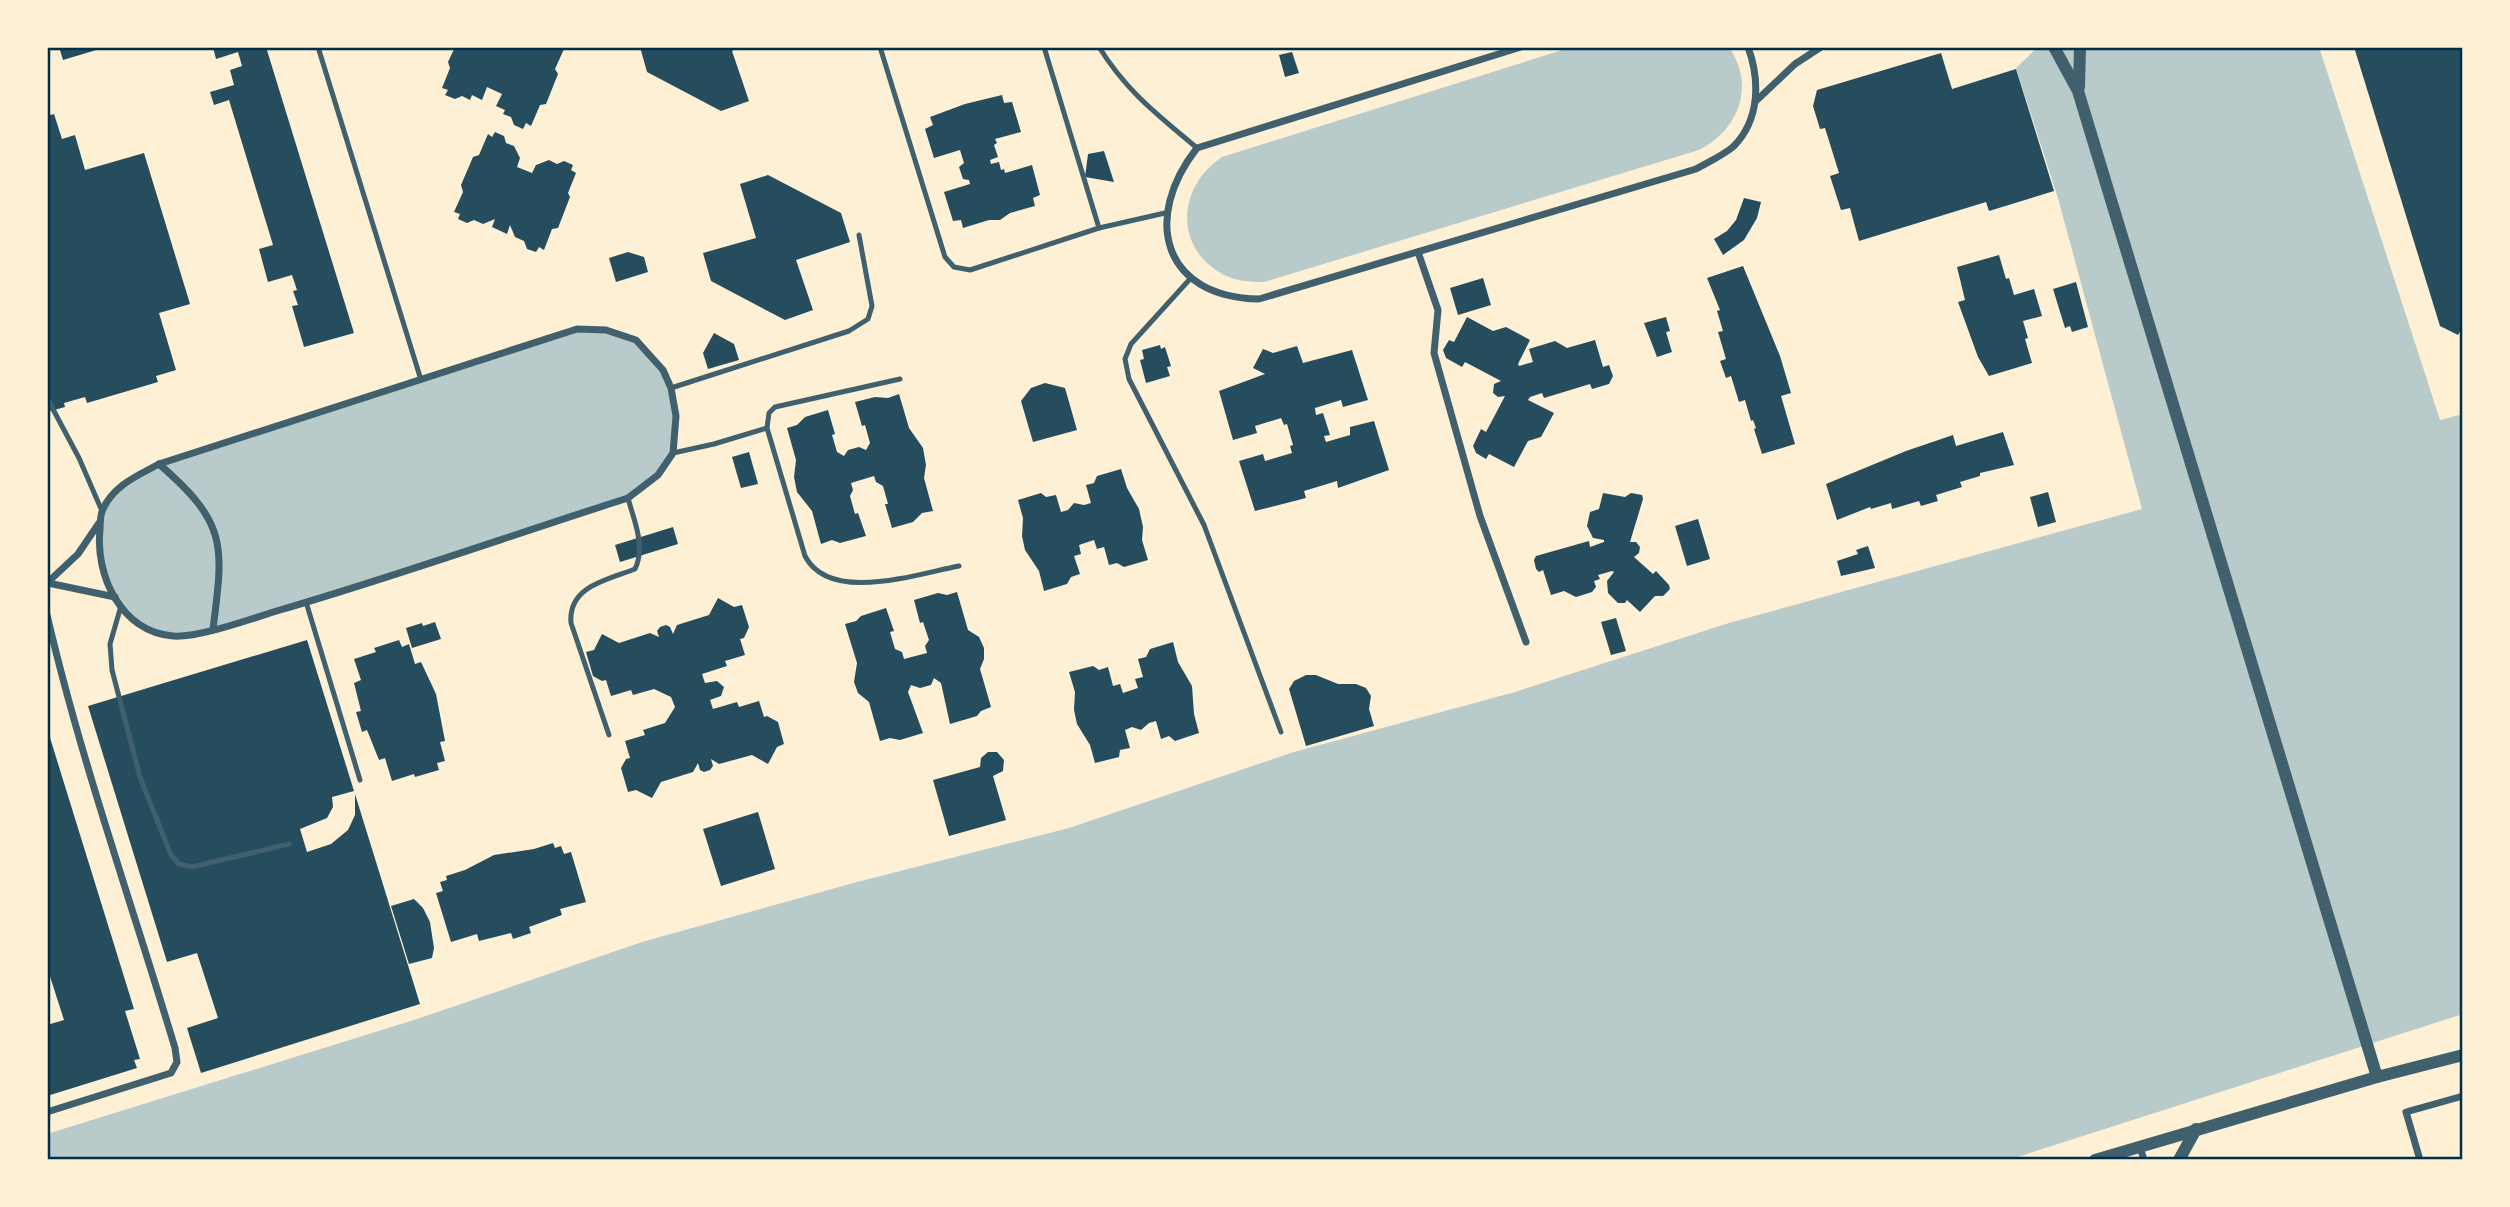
<svg xmlns="http://www.w3.org/2000/svg" width="2510" height="1207" font-family="'Fira Sans',sans-serif">
	<style>
		.green { fill: #b9caca }
		.building { fill: #264d5e }
		.lines { fill: none; stroke-linecap: round; stroke-linejoin: round }
		.service { stroke: #3f606c; stroke-width: 5 }
		.minor { stroke: #3f606c; stroke-width: 7 }
		.tertiary { stroke: #3f606c; stroke-width: 12 }
		.neatline { fill: none; stroke: #003049; stroke-width: 2.5 }
	</style>
	<rect width="100%" height="100%" fill="#fdf0d5"/>
	<!-- green -->
	<g class="green">
		<path d="M1572,47H1729C1756,87 1738,130 1699,150L1264,282C1250,282 1235,281 1222,274C1173,246 1178,186 1222,157Z"/>
		<path d="M2038,47H2319L2440,420L2463,414V1014L2008,1160H47V1134L417,1019L642,942L857,882L1069,828L1294,752L1515,692L1729,623L2142,509L2058,198L2016,68Z"/>
		<path d="M577,329C596,330 617,329 635,340C665,358 684,419 673,452C667,473 644,486 628,498L213,629L173,636L142,627L121,606L100,566L102,511L118,487L159,464Z"/>
	</g>
	<!-- building -->
	<g class="building">
		<path d="M59,47H103V48L63,60Z"/>
		<path d="M213,47H266L354,333L304,347L292,306L298,305L293,291L297,290L292,275L268,282L259,249L273,245L229,100L214,105L210,92L234,85L230,70L242,66L238,52L216,59Z"/>
		<path d="M455,47L564,49L555,69L558,74L546,104L540,105L531,126L526,123L523,129L514,125L511,117L503,114L505,110L496,106L502,94L487,87L482,100L472,95L470,100L462,96L455,99L445,95L448,90L442,88L450,68L448,62Z"/>
		<path d="M640,47H740L732,51L749,101L721,111L647,72Z"/>
		<path d="M2354,47H2463V326L2458,335L2440,326Z"/>
		<path d="M1292,52L1299,73L1285,77L1279,55Z"/>
		<path d="M1941,53L1952,89L2016,69L2054,191L1989,211L1986,202L1859,241L1850,208L1841,210L1830,176L1839,173L1825,128L1820,129L1813,106L1817,90Z"/>
		<path d="M1002,95L1004,103L1012,102L1021,132L995,139L997,143L994,145L998,157L990,160L991,164L999,162L1001,170L1004,169L1005,173L1032,165L1040,195L1033,198L1035,206L1010,213L1000,220H989L963,228L961,220L953,221L944,192L970,184L969,180L963,179L959,167L964,163L960,150L934,158L925,129L933,125L930,117L965,104Z"/>
		<path d="M54,114L62,139L75,135L85,170L144,153L190,304L159,313L176,370L156,376L158,382L87,403L85,397L64,403L65,407L47,412V116Z"/>
		<path d="M495,132L504,136L506,143L514,146L520,158L517,167L532,173L536,165L549,160L557,164L564,161L573,165L571,170L576,173L568,193L570,197L558,228L552,229L544,250L539,247L536,252L527,249L524,241L515,237L510,225L507,234L492,227L495,219L483,224L474,220L467,223L458,219L460,214L454,212L463,192L461,185L473,157L479,155L488,134L492,137Z"/>
		<path d="M1104,151L1114,182L1085,177L1088,154Z"/>
		<path d="M768,175L841,213L850,242L796,260L813,310L785,320L711,281L703,253L756,238L740,184Z"/>
		<path d="M1744,198L1761,202L1757,218L1744,240L1723,255L1714,239L1727,231L1736,220Z"/>
		<path d="M628,252L644,257L648,272L616,282L609,258Z"/>
		<path d="M1999,255L2006,279L2009,278L2014,295L2034,289L2042,316L2023,321L2028,338L2025,339L2032,363L1989,376L1978,357L1958,302L1965,300L1957,267Z"/>
		<path d="M1743,266L1780,356L1791,393L1781,396L1795,444L1762,454L1754,429L1756,428L1753,420L1751,421L1745,400L1739,402L1731,376L1726,378L1720,361L1726,359L1718,332L1723,331L1717,311L1720,310L1707,278Z"/>
		<path d="M1483,278L1491,305L1458,315L1450,288Z"/>
		<path d="M2076,282L2088,327L2072,332L2070,326L2065,328L2053,289Z"/>
		<path d="M1467,317L1493,331L1506,327L1530,340L1518,364L1519,366L1533,362L1529,349L1555,341L1567,348L1595,340L1603,367L1609,365L1613,376L1609,384L1592,389L1590,384L1544,398L1542,393L1530,397L1528,400L1554,413L1541,437L1528,441L1514,467L1489,454L1486,459L1476,453L1473,446L1481,429L1486,432L1505,396L1498,397L1493,393L1494,384L1501,381L1465,362L1462,367L1446,358L1443,350L1449,340L1454,342Z"/>
		<path d="M1666,317L1670,331L1666,332L1672,352L1657,357L1644,323Z"/>
		<path d="M714,333L734,344L739,360L708,369L703,353Z"/>
		<path d="M1160,345L1161,349L1165,347L1171,366L1167,367L1170,376L1146,383L1140,360L1144,359L1142,350Z"/>
		<path d="M1297,346L1303,363L1352,350L1368,400L1343,407L1341,400L1315,408L1316,415L1323,413L1330,435L1324,436L1326,442L1350,435V427L1374,421L1389,470L1338,488L1337,481L1304,491L1306,498L1255,511L1239,461L1263,454L1265,461L1292,453L1290,446L1293,445L1287,424L1284,425L1281,418L1255,426L1257,433L1233,440L1219,391L1265,374L1253,368L1263,349L1273,353Z"/>
		<path d="M1045,383L1065,388L1077,430L1033,442L1021,401L1031,388Z"/>
		<path d="M899,394L909,428L923,448L926,465L924,478L933,511L922,513L913,522L892,528L885,504H888L883,486L876,482L874,476L851,483L853,490L850,496L855,514L858,513L866,536L840,543L832,540L821,544L812,511L797,492L794,477L796,460L787,428L797,425L805,417L828,410L835,434L832,435L837,452L844,456L848,450L859,447L866,450L870,443L865,425L862,426L855,402L875,397L888,398Z"/>
		<path d="M2003,432L2014,465L1980,473V476L1960,482L1962,487L1936,495L1938,501L1921,506L1919,501L1892,509L1891,503L1871,509L1870,507L1837,520L1826,484L1906,451L1953,435L1956,446Z"/>
		<path d="M749,452L758,484L741,488L732,457Z"/>
		<path d="M1121,469L1127,488L1139,509L1143,527L1142,540L1148,560L1124,567L1117,563L1109,565L1104,547L1097,549L1094,540L1079,545L1081,554L1074,556L1080,574L1071,577L1067,584L1044,591L1039,571L1025,550L1022,536L1023,518L1018,500L1041,493L1046,497L1056,495L1061,512L1068,510L1074,503L1084,505L1091,503L1086,485L1094,483L1097,476Z"/>
		<path d="M2048,492L2056,522L2038,527L2030,497Z"/>
		<path d="M1603,493L1625,497L1631,493L1642,495L1643,499L1630,542H1636L1640,547L1639,553L1634,557L1653,574L1656,571L1669,585L1670,589L1663,596H1655L1640,612L1627,600L1625,603H1618L1608,593L1607,581L1614,572L1612,571L1598,575L1600,579L1594,581L1596,587L1592,592L1576,597L1564,591L1551,595L1543,570L1539,572L1536,569L1534,560L1536,556L1589,541L1590,547L1604,542V540L1593,538L1587,526L1590,512L1599,509Z"/>
		<path d="M1698,519L1710,559L1687,566L1675,526Z"/>
		<path d="M673,527L678,544L620,562L615,545Z"/>
		<path d="M1868,546L1875,568L1841,576L1837,561L1858,554L1856,550Z"/>
		<path d="M957,592L968,630L979,637L984,648V659L980,669L991,707L981,711L977,716L950,724L941,683L934,678L931,685L920,688L911,685L908,692L923,733L900,740L890,738L880,741L869,702L858,693L854,682L857,663L845,624L856,621L861,616L886,608L894,631L890,632L895,649L902,652L904,659L927,653L925,646L929,640L923,622L920,623L914,600L938,593L947,595Z"/>
		<path d="M718,598L734,607L742,605L749,627L744,638L740,639L745,655L725,661L727,666L702,674L705,683L717,681L724,687L721,696L710,700L713,709L737,702L739,707L759,701L764,717L767,716L778,722L784,744L777,747L768,764L752,755L719,764L711,759L713,766L710,770L704,772L700,770L698,763L693,772L661,782L652,798L636,790L628,792L621,768L626,759L630,758L625,741L645,735L643,730L665,723L675,707L671,697L654,689L633,695L631,690L611,696L606,680L602,681L593,676L586,652L594,650L602,634L619,643L650,633L659,637L657,631L660,627L666,625L670,627L673,634L677,625L709,615Z"/>
		<path d="M1616,618L1626,651L1611,655L1601,622Z"/>
		<path d="M435,622L441,639L412,648L406,628L422,623L423,626Z"/>
		<path d="M307,640L354,791L332,797L333,807L327,818L300,829L307,852L331,844L348,830L355,815V794L420,1004L201,1073L187,1028L218,1018L197,953L167,962L88,706Z"/>
		<path d="M399,640L402,647L409,644L415,664L421,662L436,694L445,741L440,742L445,761L437,763L439,770L415,777L414,774L392,781L385,758L379,760L367,730L362,732L356,712L361,711L354,683L361,680L354,659L376,652L374,648Z"/>
		<path d="M1173,642L1178,662L1192,686L1194,714L1199,733L1175,741L1169,736L1161,739L1156,721L1149,723L1141,730L1132,727L1125,730L1130,748L1120,750L1119,757L1095,763L1090,745L1077,724L1074,710L1075,692L1069,672L1093,666L1099,670L1108,667L1113,686L1120,684L1123,693L1138,688L1135,679L1143,677L1138,659L1146,657L1150,649Z"/>
		<path d="M1306,675H1316L1338,684H1356L1366,688L1371,696L1369,709L1374,726L1306,746L1289,689L1294,681Z"/>
		<path d="M47,728L134,1009L125,1011L140,1059L134,1060L137,1068L47,1096V1025L64,1020L47,967Z"/>
		<path d="M988,752H997L1004,760L1003,771L993,776L1006,820L949,836L933,780L980,767L981,758Z"/>
		<path d="M758,812L775,869L721,886L703,829Z"/>
		<path d="M553,843L555,848L561,846L564,854L571,852L586,902L560,909L562,915L529,927L531,933L513,939L511,933L479,941L477,934L451,942L436,893L443,891L440,882L447,880L446,876L465,870L494,855L534,849Z"/>
		<path d="M414,899L423,908L430,922L434,948L432,958L409,964L391,906Z"/>
	</g>
	<g class="lines">
		<!-- service -->
		<g class="service">
			<path d="M318,47L421,380"/>
			<path d="M880,47L945,257L954,267L970,270L1099,228L1165,213"/>
			<path d="M1044,47L1099,228"/>
			<path d="M1099,47C1127,92 1157,114 1197,148"/>
			<path d="M1190,279L1131,344L1125,359L1129,379L1204,525L1281,732"/>
			<path d="M671,388L849,331L868,319L872,306L859,235"/>
			<path d="M47,398L79,458L102,511"/>
			<path d="M767,428L769,413L775,407L900,379"/>
			<path d="M673,453L714,444L767,428L805,556C830,604 916,574 959,566"/>
			<path d="M306,602L360,780"/>
			<path d="M121,606L110,644L112,670L140,777L171,855L179,864L192,867L289,844"/>
			<path d="M609,735L571,623C568,586 607,580 635,569C646,546 634,521 628,498"/>
		</g>
		<!-- minor -->
		<g class="minor">
			<path d="M1521,47L1197,148C1142,218 1162,297 1259,299L1696,169C1708,162 1724,155 1734,146C1760,119 1760,80 1748,47"/>
			<path d="M1757,100L1795,64L1821,47"/>
			<path d="M1418,252L1438,310L1434,353L1480,516L1526,642"/>
			<path d="M577,329L606,330L636,340L663,370L671,388L676,416L673,453L658,475L628,498C512,535 397,576 280,610C253,618 199,638 173,636C121,632 95,575 100,530C100,524 100,515 103,509C114,485 137,476 159,464Z"/>
			<path d="M159,464C227,523 224,544 213,629"/>
			<path d="M47,583L78,554L99,523"/>
			<path d="M48,583L115,597"/>
			<path d="M47,615C81,761 132,904 175,1048L177,1062L171,1073L47,1112"/>
			<path d="M2140,1147L2144,1160"/>
			<path d="M2420,1160L2406,1112L2463,1096"/>
		</g>
		<!-- tertiary -->
		<g class="tertiary">
			<path d="M2054,47L2078,91L2377,1077"/>
			<path d="M2079,87L2080,47"/>
			<path d="M2095,1160L2377,1077L2463,1055"/>
			<path d="M2179,1160L2196,1129"/>
		</g>
	</g>
	<!-- border -->
	<rect width="2510" height="1207" fill="none" stroke="#fdf0d5" stroke-width="98"/>
	<rect x="49" y="49" width="2412" height="1109" class="neatline"/>
</svg>
